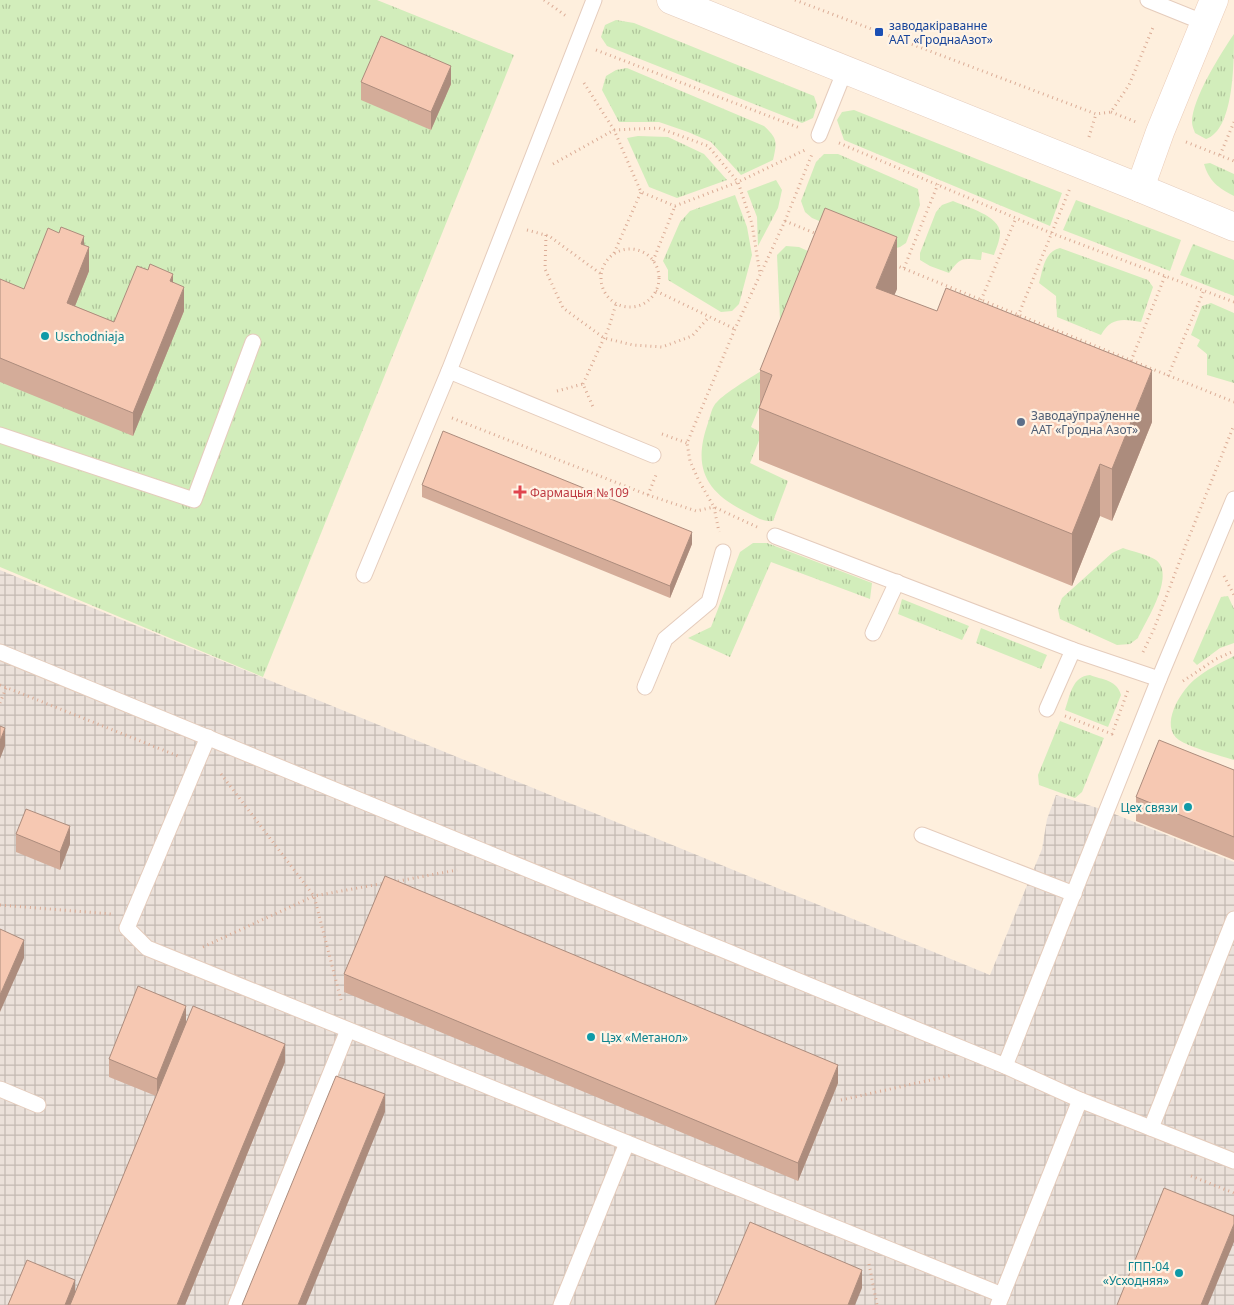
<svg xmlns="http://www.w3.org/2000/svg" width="1234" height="1305" font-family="'Noto Sans',sans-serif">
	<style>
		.industrial { fill: url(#industrial-grid) }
		.grass { fill: url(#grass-tufts) }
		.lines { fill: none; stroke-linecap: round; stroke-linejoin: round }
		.lane-casing { stroke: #e5ccbc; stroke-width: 17 }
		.street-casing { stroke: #e5ccbc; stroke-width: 29 }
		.secondary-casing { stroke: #ebccb8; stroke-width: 29 }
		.path { stroke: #dbac96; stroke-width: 3; stroke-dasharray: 1 4; stroke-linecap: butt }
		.lane { stroke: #fff; stroke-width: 15 }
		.street { stroke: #fff; stroke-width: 28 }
		.secondary { stroke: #fff; stroke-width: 28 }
		.wall { fill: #d4ac99 }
		.shaded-wall { fill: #ac8c7d }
		.building { fill: #f6c8b2; stroke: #ac8c7d }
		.transit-dot { fill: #1a4fb4; stroke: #fff3e5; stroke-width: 2 }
		.culture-dot { fill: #0f9aa8; stroke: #fff3e5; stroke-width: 2 }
		.service-dot { fill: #5c6f8a; stroke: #fff3e5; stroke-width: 2 }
		.health-dot { fill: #e0444e; stroke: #fff3e5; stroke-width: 2 }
		.labels { text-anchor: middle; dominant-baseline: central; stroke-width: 4.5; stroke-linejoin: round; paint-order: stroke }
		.transit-label { font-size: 12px; fill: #164399; stroke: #fff3e5; text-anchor: start }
		.culture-label { font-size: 12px; fill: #0d838f; stroke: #fff3e5; text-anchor: start }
		.service-label { font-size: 12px; fill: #4e5e75; stroke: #fff3e5; text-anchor: start }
		.health-label { font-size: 12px; fill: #be3a42; stroke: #fff3e5; text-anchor: start }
	</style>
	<defs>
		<pattern id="industrial-grid" width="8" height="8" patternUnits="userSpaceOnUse" patternTransform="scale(1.25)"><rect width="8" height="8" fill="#ebe1da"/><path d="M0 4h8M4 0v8" fill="none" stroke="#c3b9b2"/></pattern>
		<pattern id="grass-tufts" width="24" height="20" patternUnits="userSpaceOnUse" patternTransform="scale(1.25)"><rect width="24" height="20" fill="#d2edbb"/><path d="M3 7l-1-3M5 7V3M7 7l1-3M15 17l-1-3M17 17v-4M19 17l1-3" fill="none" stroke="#afc39a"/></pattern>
	</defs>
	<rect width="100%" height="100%" fill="#feefdd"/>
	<!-- industrial -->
	<path class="industrial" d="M0,570L990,975L1042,849L1047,819L1056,795L1107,811L1234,862V1305H0Z"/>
	<!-- grass -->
	<g class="grass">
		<path d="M0,0H377L514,55L263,677L0,567Z"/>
		<path d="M616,20L634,23L814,96L817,105L813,118L802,123L607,46L601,37L605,25Z"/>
		<path d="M1234,34C1234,63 1234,130 1206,139L1195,133C1194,130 1192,126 1192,122C1192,99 1221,53 1234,34Z"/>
		<path d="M627,68L764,126C778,139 777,142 773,160L741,175L711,142L688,132L659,122H619L602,90L606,76L616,70Z"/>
		<path d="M854,110L1062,193L1050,226L844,140L837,120L842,112Z"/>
		<path d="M638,136L668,137L704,154L727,180L677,198L649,187L627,138Z"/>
		<path d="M824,154H838L918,189L920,205L906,243L900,247L889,250L812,218L805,212L801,201L816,162Z"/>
		<path d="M1210,163L1234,174V196C1218,188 1209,181 1204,164Z"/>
		<path d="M776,180L782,190L778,208L758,246L757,217L747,191Z"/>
		<path d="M735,195L747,227L752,255L739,304L732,311L721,312L668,280V270L663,261L680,222L690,211Z"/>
		<path d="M1076,200L1181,240L1170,271L1063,230Z"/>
		<path d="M953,201C967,207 1000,216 1000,233C1000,240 996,249 994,255L982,252L981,260C963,258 960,257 949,273L930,266L920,260V253L936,212L942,205Z"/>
		<path d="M1193,244L1234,260V296L1180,275Z"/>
		<path d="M786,246L799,247L821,257L780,320L777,255Z"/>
		<path d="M1060,248L1148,280L1153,287L1141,322C1123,319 1111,317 1101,335L1057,317L1056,296L1039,283C1043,269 1044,252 1060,248Z"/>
		<path d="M1211,303L1234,313V383L1207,375V354L1197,346L1200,340L1191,335L1202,306Z"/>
		<path d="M761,371L772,376L751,427L762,433L750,463L788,481L773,521C763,522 756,517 748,513C706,493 692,468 708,423C710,417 712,406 717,402C725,393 750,378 761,371Z"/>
		<path d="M753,543H767L872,583L870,599L771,562L730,657L688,638L711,627L740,552Z"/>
		<path d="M1123,548C1131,551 1149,555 1156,560C1176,575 1146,621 1138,638L1130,644L1117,645L1060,619L1058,609L1062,598L1112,553Z"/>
		<path d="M1228,596L1234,609V643L1220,648L1197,665L1193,661L1221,597Z"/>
		<path d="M902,599L969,626L962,640L898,614Z"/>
		<path d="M981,628L1047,655L1041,669L976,643Z"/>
		<path d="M1234,656V760C1221,756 1189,747 1179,740C1159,726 1180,692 1194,680C1206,670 1220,663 1234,656Z"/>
		<path d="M1090,675C1103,680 1117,680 1121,695L1108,727L1065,710C1070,696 1072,676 1090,675Z"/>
		<path d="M1060,721L1104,738L1082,792L1075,798L1039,785L1038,775Z"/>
	</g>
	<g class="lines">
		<defs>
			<g id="lane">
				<path d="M1148,0L1205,23"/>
				<path d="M819,135L845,70"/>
				<path d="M449,371L653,455"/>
				<path d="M0,435L194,500L253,342"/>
				<path d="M775,536L1073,650L1159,679"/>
				<path d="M364,575L449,371L594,0"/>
				<path d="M873,633L897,582"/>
				<path d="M0,652L1005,1066L1080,1100L1234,1161"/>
				<path d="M645,687L665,639L709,602L723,552"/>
				<path d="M1047,709L1073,650"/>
				<path d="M208,737L127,928L147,948L1002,1295"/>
				<path d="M922,835L1074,894"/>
				<path d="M1005,1066L1159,679L1234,499"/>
				<path d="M0,1089L38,1105"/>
				<path d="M1151,1128L1234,919"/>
				<path d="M236,1305L348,1030"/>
				<path d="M561,1305L627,1143"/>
				<path d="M998,1305L1080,1100"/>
			</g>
			<path id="street" d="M671,0L1140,188L1234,227"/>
			<path id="secondary" d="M1140,188L1160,132L1214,0"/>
		</defs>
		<!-- lane casing -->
		<use href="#lane" class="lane-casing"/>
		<!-- street casing -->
		<use href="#street" class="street-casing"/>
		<!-- secondary casing -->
		<use href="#secondary" class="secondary-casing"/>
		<!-- path -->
		<g class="path">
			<path d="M544,0L566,16"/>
			<path d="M795,0L1096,114L1111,112L1129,85L1154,25"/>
			<path d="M596,50L800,128"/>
			<path d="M584,83L614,130L641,192L675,206L738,182L805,150"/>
			<path d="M1111,112L1136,122"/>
			<path d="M1089,137L1096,114"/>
			<path d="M1186,142L1234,161"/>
			<path d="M839,143L1051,233L1234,302"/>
			<path d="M1220,155L1234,122"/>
			<path d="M553,164L614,130L659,128L708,146L738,182L752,224L760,274"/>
			<path d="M785,221L817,234"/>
			<path d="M527,230L549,236L601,274"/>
			<path d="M546,235L545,269L563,308L604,338L633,345L662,347L692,336L709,317"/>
			<circle cx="630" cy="278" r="29"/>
			<path d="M614,253L641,192"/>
			<path d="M653,261L675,206"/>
			<path d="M895,265L1234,402"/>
			<path d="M904,268L938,184"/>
			<path d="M656,291L735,329"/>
			<path d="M981,300L1016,218"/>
			<path d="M1018,316L1070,188"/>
			<path d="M1131,361L1165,276"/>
			<path d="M1168,376L1204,290"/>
			<path d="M583,384L609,327L616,304"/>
			<path d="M557,391L583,384L593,407"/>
			<path d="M452,418L648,495L696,511L714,507L719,532"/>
			<path d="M662,434L687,443"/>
			<path d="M648,495L656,475"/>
			<path d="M757,527L714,507L699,481L690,461L687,443L735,329L785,221L812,154"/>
			<path d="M1224,576L1234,595"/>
			<path d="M1143,652L1154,629L1185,547L1234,425"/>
			<path d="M1183,681L1216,659L1234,651"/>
			<path d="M0,685L178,756"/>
			<path d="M0,703L6,688"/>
			<path d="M1065,716L1112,734L1128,690"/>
			<path d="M221,774L314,896L342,1004"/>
			<path d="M393,882L457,870"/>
			<path d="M0,905L111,914"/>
			<path d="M203,947L314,896L385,883"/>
			<path d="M841,1100L953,1075"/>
			<path d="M1191,1176L1234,1193"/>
			<path d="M869,1264L877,1305"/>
		</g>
		<!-- lane -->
		<use href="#lane" class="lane"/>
		<!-- street -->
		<use href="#street" class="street"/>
		<!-- secondary -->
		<use href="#secondary" class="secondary"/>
	</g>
	<!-- wall -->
	<g class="wall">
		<path d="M361,82L451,84L431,130L361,100Z"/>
		<path d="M84,245L89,271L75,306L114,322L173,283L184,311L133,436L0,382V279L24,289Z"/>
		<path d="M897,289L894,295L1152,422L1112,521L1100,516L1072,586L759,460V408L760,405V370Z"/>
		<path d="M422,485L692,544L670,598L422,497Z"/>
		<path d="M1234,770V860L1136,821V797Z"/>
		<path d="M16,834L70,844L60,870L16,852Z"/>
		<path d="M344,974L838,1083L798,1181L344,992Z"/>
		<path d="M186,1022L285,1062L185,1305H8L75,1293L156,1096L109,1077V1059Z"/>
	</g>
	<!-- shaded-wall -->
	<g class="shaded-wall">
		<path d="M451,66V84L431,130V112Z"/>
		<path d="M84,236V259L81,244Z"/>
		<path d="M897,237V289L876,339V288Z"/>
		<path d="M89,247V271L67,326V303Z"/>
		<path d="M173,274V297L170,281Z"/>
		<path d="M184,287V311L133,436V413Z"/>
		<path d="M1152,370V422L1112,521V469Z"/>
		<path d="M1100,464V516L1072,586V534Z"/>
		<path d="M692,532V544L670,598V586Z"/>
		<path d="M5,728V746L0,759V741Z"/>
		<path d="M70,826V844L60,870V852Z"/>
		<path d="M24,940V958L0,1012V995Z"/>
		<path d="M186,1006V1024L157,1097V1079Z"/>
		<path d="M285,1044V1062L185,1305H177Z"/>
		<path d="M838,1065V1083L798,1181V1163Z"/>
		<path d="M385,1094V1112L306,1305H298Z"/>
		<path d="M1234,1224V1242L1208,1305H1201Z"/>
		<path d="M862,1270V1288L855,1305H848Z"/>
		<path d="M75,1280V1298L72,1305H65Z"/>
	</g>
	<!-- building -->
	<g class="building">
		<path d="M381,36L451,66L431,112L361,82Z"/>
		<path d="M825,208L897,237L876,288L937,311L946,288L1152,370L1112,469L1100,464L1072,534L759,408L772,375L760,370Z"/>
		<path d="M61,227L84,236L81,244L89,247L67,303L114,322L137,266L148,270L150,264L173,274L170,281L184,287L133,413L0,358V279L24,289L48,228L59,233Z"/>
		<path d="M443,431L692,532L670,586L422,485Z"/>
		<path d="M0,726L5,728L0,741Z"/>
		<path d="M1159,740L1234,770V837L1136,797Z"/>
		<path d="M26,809L70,826L60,852L16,834Z"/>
		<path d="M385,876L838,1065L798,1163L344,974Z"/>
		<path d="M0,929L24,940L0,995Z"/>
		<path d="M138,986L186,1006L157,1079L109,1059Z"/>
		<path d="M193,1006L285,1044L177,1305H70Z"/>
		<path d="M336,1076L385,1094L298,1305H242Z"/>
		<path d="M1164,1188L1234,1216V1224L1201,1305H1117Z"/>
		<path d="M750,1222L862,1270L848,1305H715Z"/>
		<path d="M27,1260L75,1280L65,1305H8Z"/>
	</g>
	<!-- markers -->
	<rect class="transit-dot" x="874" y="27" width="10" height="10" rx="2.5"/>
	<g class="culture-dot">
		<circle cx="45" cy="336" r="5"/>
		<circle cx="1188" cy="807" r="5"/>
		<circle cx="591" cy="1037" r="5"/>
		<circle cx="1179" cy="1273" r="5"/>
	</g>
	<circle class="service-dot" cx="1021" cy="422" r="5"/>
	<path class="health-dot" d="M517.5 484.5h5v5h5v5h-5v5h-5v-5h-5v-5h5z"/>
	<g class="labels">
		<!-- transit labels -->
		<g class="transit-label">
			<text x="889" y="25">заводакіраванне<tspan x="889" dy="14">ААТ «ГроднаАзот»</tspan></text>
		</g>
		<!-- culture labels -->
		<g class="culture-label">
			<text x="55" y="336">Uschodniaja</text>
			<text x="1178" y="807" text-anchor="end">Цех связи</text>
			<text x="601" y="1037">Цэх «Метанол»</text>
			<text x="1169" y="1266" text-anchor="end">ГПП-04<tspan x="1169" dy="14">«Усходняя»</tspan></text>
		</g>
		<!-- service labels -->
		<g class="service-label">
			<text x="1031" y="415">Заводаўпраўленне<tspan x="1031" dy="14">ААТ «Гродна Азот»</tspan></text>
		</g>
		<!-- health labels -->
		<g class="health-label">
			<text x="530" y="492">Фармацыя №109</text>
		</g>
	</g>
</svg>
